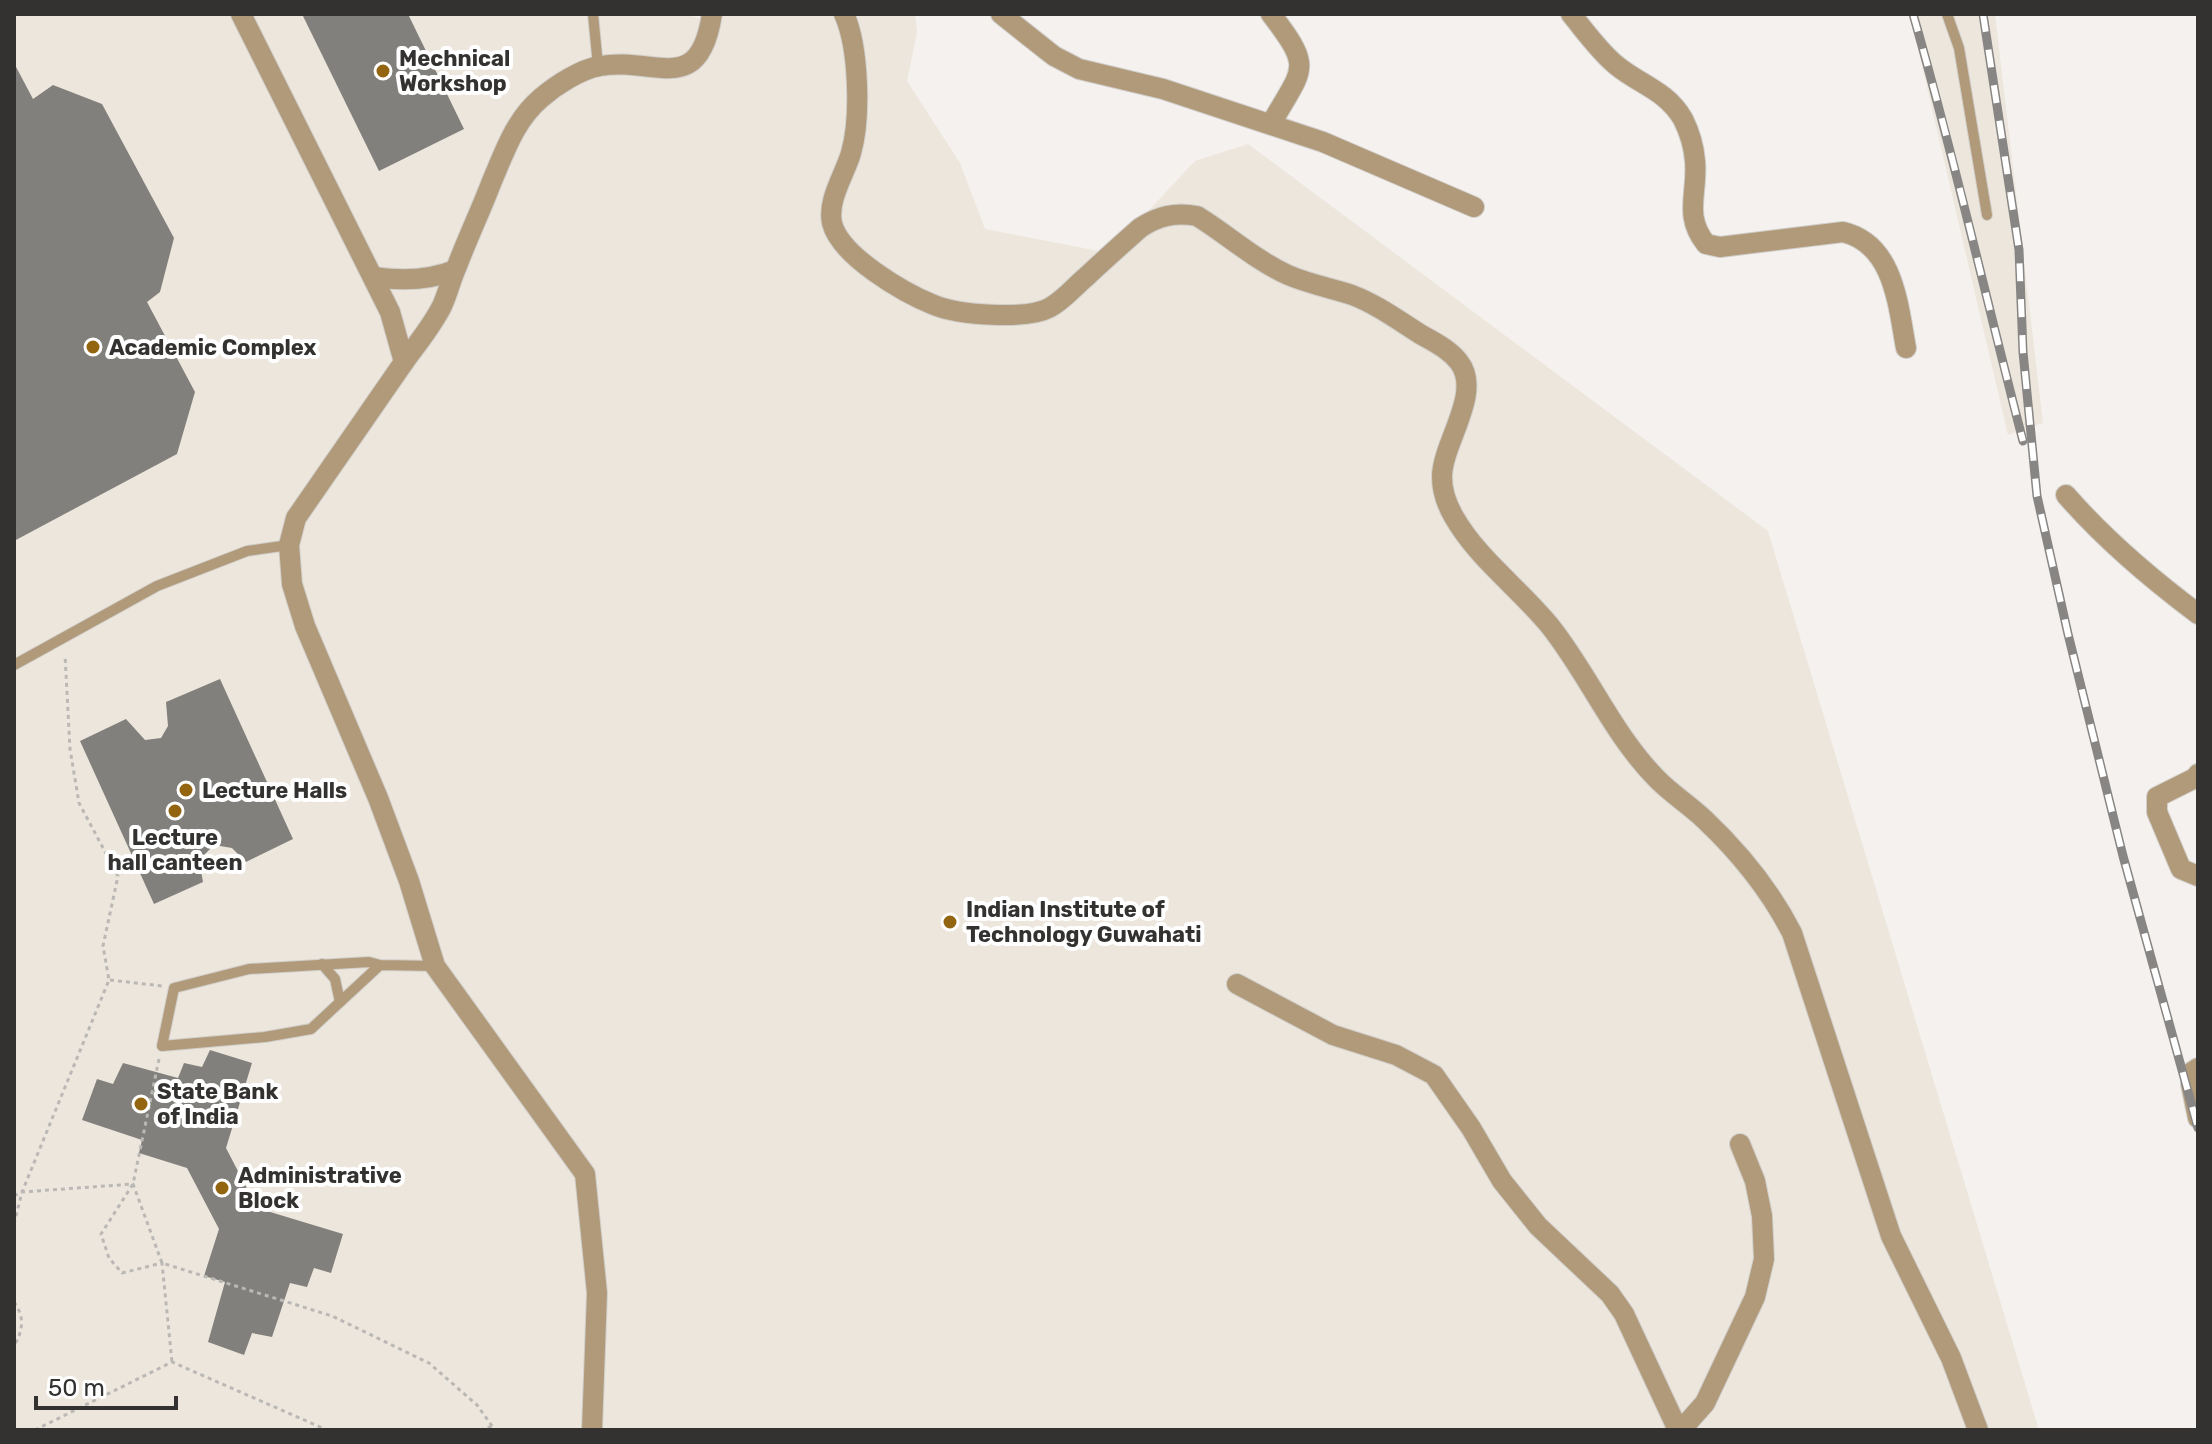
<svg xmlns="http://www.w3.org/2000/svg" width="2212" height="1444" font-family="Rubik,sans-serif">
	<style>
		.built { fill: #ede6dc }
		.building { fill: #82807d }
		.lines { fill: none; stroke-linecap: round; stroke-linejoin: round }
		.lane-casing { stroke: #d1cfcc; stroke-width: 12 }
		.street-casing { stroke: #d1cfcc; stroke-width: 22 }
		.path { stroke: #bab8b5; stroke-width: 3; stroke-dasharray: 4 4; stroke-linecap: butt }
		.lane { stroke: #b19a7a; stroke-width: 10 }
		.street { stroke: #b19a7a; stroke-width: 20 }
		.rail-casing { stroke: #888684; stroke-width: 9 }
		.rail { stroke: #fff; stroke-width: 6; stroke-dasharray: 18; stroke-linecap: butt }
		.poi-dot { fill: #936511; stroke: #fff; stroke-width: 3 }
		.labels { text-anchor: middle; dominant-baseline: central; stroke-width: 8; stroke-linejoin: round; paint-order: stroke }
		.poi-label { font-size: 22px; font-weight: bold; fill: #333231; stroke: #fff; text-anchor: start }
	</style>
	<rect width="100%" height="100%" fill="#f4f1ee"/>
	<!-- built -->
	<g class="built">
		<path d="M14,14H684L698,18L706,14H915L917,32L907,81L960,163L985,229L1109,253L1195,161L1248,144L1768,531L2039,1430H14Z"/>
		<path d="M1910,14H1995L2043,423L2008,435Z"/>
	</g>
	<!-- building -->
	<g class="building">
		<path d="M302,14H408L464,129L379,171Z"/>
		<path d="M14,63L33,99L53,85L102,104L174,238L160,292L147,302L195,392L177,454L14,541Z"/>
		<path d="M220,679L293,839L246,862L232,848L214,845L199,860L203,882L154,904L80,741L126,719L145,740L161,738L168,726L166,702Z"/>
		<path d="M210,1050L252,1063L226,1148L257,1208L343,1234L331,1273L314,1268L307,1287L290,1283L272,1337L252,1333L244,1355L208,1342L225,1282L204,1276L219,1229L187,1168L139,1153L142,1140L82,1120L97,1079L113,1084L123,1063L178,1078L184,1063L202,1067Z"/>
	</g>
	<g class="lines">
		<defs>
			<g id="lane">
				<path d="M593,14L598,66"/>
				<path d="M1947,14L1959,48L1987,215"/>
				<path d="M14,665L157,586L247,551L289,545"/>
				<path d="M322,964L335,979L340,1002"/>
				<path d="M380,965L369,962L249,969L174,988L162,1046L265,1037L311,1029L380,965L435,966"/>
			</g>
			<g id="street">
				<path d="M241,14L390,312L404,362L296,518L289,545L292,584L305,626L378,798L409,881L435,966L585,1174L597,1293L592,1430"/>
				<path d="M844,14C859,47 861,118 851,153C845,174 827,200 832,223C840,256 904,293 934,305C958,315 1026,320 1049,308C1063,301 1074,287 1086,277C1104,260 1122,244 1140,228C1158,216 1175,212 1197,216C1228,235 1255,260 1288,275C1309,284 1331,288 1352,295C1376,304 1398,320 1420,334C1434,342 1449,349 1459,362C1483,393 1442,443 1442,477C1442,492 1447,505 1454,517C1478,559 1520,589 1550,626C1589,675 1613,735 1658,780C1672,794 1689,805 1704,819C1739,852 1770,890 1792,933L1891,1236L1951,1358L1978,1430"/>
				<path d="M1001,14L1054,56L1079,69L1163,89L1323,142L1474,207"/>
				<path d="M1271,14C1314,70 1303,67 1271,124"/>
				<path d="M1571,14C1585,31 1599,51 1616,65C1640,85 1666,90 1683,119C1689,131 1694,148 1695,161C1698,194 1683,215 1706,244L1720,247L1843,232C1894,244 1898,305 1906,348"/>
				<path d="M373,277C401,281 428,281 455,270"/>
				<path d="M404,362C417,344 432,326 442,306C448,293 451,279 457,266C468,237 481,210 492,181C505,151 515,120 541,98C556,85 581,69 600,66C655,56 699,99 712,14"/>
				<path d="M2066,495C2106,541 2150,578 2198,614"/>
				<path d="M2198,774L2195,778L2157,797V812L2181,869L2198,876"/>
				<path d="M1237,984L1333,1035L1396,1055L1434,1075L1471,1128L1502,1181L1538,1226L1610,1294L1624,1314L1678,1430"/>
				<path d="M2198,1068L2192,1072L2191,1084L2198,1118"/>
				<path d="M1681,1430L1705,1403L1755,1297L1764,1259L1762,1216L1755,1181L1740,1144"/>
			</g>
		</defs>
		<!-- lane casing -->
		<use href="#lane" class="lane-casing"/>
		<!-- street casing -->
		<use href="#street" class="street-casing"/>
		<!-- path -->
		<g class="path">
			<path d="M110,980L162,986"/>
			<path d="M159,1059L133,1184L101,1234L109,1258L122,1273L162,1263L172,1362"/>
			<path d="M14,1196L22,1192L133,1184L162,1263L332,1316L429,1363L477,1405L495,1430"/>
			<path d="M14,1224L22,1192L109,980L103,946L118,876L79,803L70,749L65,655"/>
			<path d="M14,1302C25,1317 23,1331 14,1346"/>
			<path d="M35,1430L172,1362L327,1430"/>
			<path d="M480,1430L493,1426"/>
		</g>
		<!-- lane -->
		<use href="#lane" class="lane"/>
		<!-- street -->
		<use href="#street" class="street"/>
		<defs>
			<g id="rail">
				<path d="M1913,14C1954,156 1986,299 2023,441"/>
				<path d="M1983,14L2019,250L2023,352L2037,496L2068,634L2123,856L2198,1128"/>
			</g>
		</defs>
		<!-- rail casing -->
		<use href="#rail" class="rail-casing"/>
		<!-- rail -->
		<use href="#rail" class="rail"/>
	</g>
	<!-- markers -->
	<g class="poi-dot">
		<circle cx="383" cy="71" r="8"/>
		<circle cx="93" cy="347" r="8"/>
		<circle cx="186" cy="790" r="8"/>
		<circle cx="175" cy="811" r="8"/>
		<circle cx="950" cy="922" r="8"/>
		<circle cx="141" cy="1104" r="8"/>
		<circle cx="222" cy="1188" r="8"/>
	</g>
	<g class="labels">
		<!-- poi labels -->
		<g class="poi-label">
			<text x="399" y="58">Mechnical<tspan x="399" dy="25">Workshop</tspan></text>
			<text x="109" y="347">Academic Complex</text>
			<text x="202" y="790">Lecture Halls</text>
			<text x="175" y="837" text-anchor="middle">Lecture<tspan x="175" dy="25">hall canteen</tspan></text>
			<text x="966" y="909">Indian Institute of<tspan x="966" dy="25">Technology Guwahati</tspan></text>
			<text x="157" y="1091">State Bank<tspan x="157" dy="25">of India</tspan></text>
			<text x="238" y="1175">Administrative<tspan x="238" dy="25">Block</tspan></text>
		</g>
	</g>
	<!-- border -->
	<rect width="2212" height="1444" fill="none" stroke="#333231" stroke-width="32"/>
	<!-- scale -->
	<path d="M36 1396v12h140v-12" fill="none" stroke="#333231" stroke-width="4"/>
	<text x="48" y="1396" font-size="24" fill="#333231" stroke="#ffffff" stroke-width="6" paint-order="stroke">50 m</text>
</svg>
